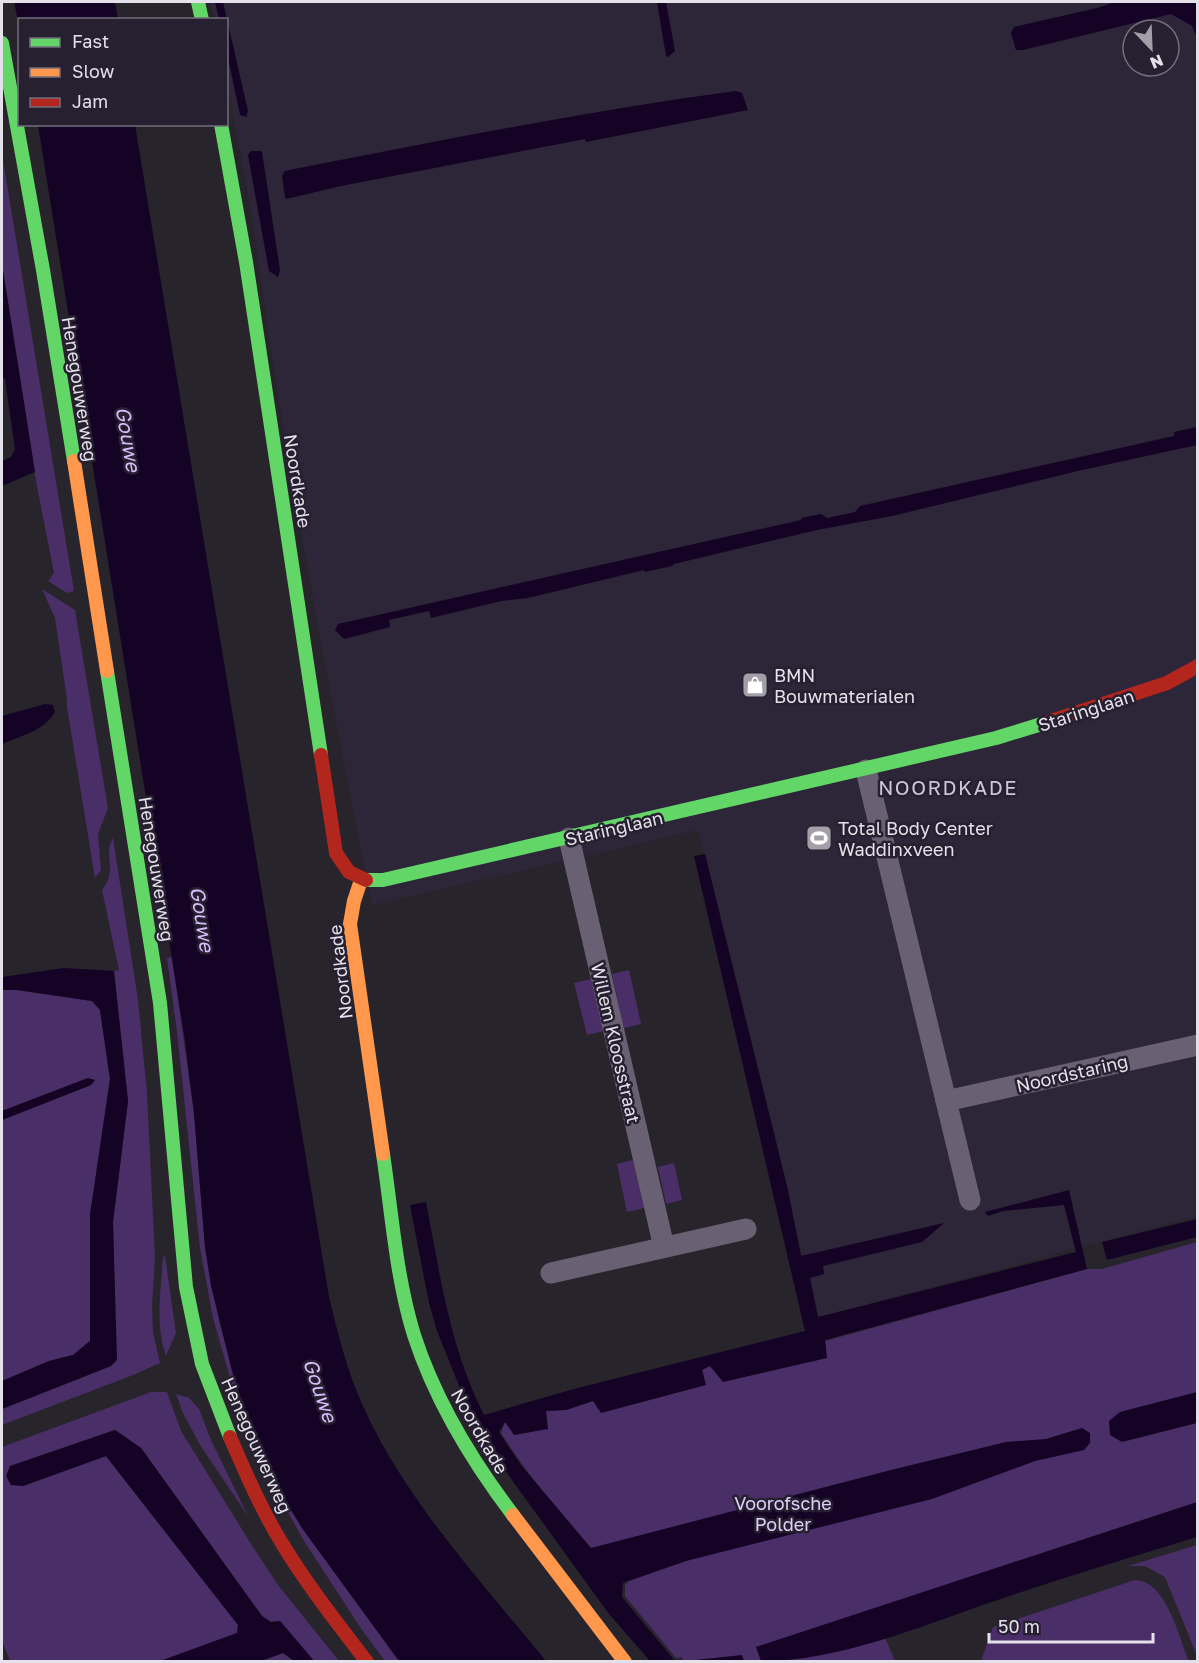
<svg xmlns="http://www.w3.org/2000/svg" width="1199" height="1663" font-family="'Golos Text',sans-serif">
	<style>
		.built { fill: #2d2538; fill-rule: evenodd }
		.green { fill: #4a2e67 }
		.water { fill: #140324 }
		.lines { fill: none; stroke-linecap: round; stroke-linejoin: round }
		.street { stroke: #696173; stroke-width: 21 }
		.fast { stroke: #63d668; stroke-width: 14 }
		.slow { stroke: #ff974d; stroke-width: 14 }
		.jam { stroke: #b3261e; stroke-width: 14 }
		.labels { text-anchor: middle; dominant-baseline: central; stroke-width: 5; stroke-linejoin: round; paint-order: stroke }
		.street-label { font-size: 18px; fill: #e5e1eb; stroke: #272030 }
		.poi-label { font-size: 18px; fill: #e5e1eb; stroke: #272030; text-anchor: start }
		.park-label { font-size: 18px; fill: #e1cefb; stroke: #272030 }
		.water-label { font-size: 20px; font-style: italic; fill: #d9bcfe; stroke: #272030 }
		.neighbourhood-label { font-size: 20px; letter-spacing: 1.5px; fill: #cec6db; stroke: #272030 }
	</style>
	<rect width="100%" height="100%" fill="#28242c"/>
	<!-- built -->
	<path class="built" d="M210,2H1191L1198,13L1197,1216L818,1318L698,830L372,905L321,645L278,396L250,205L227,85L226,20L214,19ZM1133,30H1169V66H1133Z"/>
	<!-- green -->
	<g class="green">
		<path d="M2,154L74,591L67,593L48,581L54,573L36,481L2,264Z"/>
		<path d="M42,589L75,610L108,808L98,834L101,870L95,878L67,707V699L55,618Z"/>
		<path d="M113,838L138,1000L147,1093L155,1258L152,1305L153,1333L160,1363L133,1375L2,1425V1409L111,1366L116,1360L113,1222L128,1101L114,971L119,970L102,890C119,868 102,856 113,838Z"/>
		<path d="M172,957L194,1113L205,1247L220,1324L247,1418L273,1480L302,1528L399,1661H385L362,1630L304,1541L280,1498L242,1420L213,1318L200,1248L177,1032L167,958Z"/>
		<path d="M629,970L641,1024L624,1028L612,974Z"/>
		<path d="M591,979L604,1031L587,1035L574,983Z"/>
		<path d="M2,990H17L92,1001L100,1010L110,1079L90,1215V1341L73,1355L49,1361L2,1381V1120L91,1085L88,1078L2,1111Z"/>
		<path d="M633,1160L644,1208L627,1212L617,1164Z"/>
		<path d="M674,1163L682,1200L666,1204L658,1167Z"/>
		<path d="M1197,1242V1516L880,1626L895,1661L685,1662L681,1657L676,1658L625,1596V1585L628,1583L601,1546L591,1548C558,1512 527,1474 501,1433L505,1422L546,1411L566,1410L593,1401L705,1382L702,1369L710,1366L826,1347L825,1341L1087,1269H1102Z"/>
		<path d="M165,1256L176,1333L166,1356C155,1325 161,1289 163,1257Z"/>
		<path d="M151,1392H167L181,1431L253,1547L278,1585L339,1661H314L280,1621L271,1622L262,1616L141,1448L115,1430L11,1466L23,1486L106,1456L238,1625L237,1633L160,1662L10,1661L2,1641V1447Z"/>
		<path d="M176,1394L189,1398L199,1409L211,1440L248,1516L200,1445L183,1413Z"/>
		<path d="M1197,1545H1198L1197,1656L1165,1577L1145,1566H1128Z"/>
		<path d="M1135,1580C1166,1580 1179,1637 1189,1661H981L993,1627Z"/>
		<path d="M283,1653L294,1661L260,1662Z"/>
	</g>
	<!-- water -->
	<g class="water">
		<path d="M14,2H115L118,19L20,20L19,25Z"/>
		<path d="M215,2H223L248,111L246,117L240,115L227,53L226,20L219,19Z"/>
		<path d="M657,2H666L675,51L668,57L666,56Z"/>
		<path d="M1115,2H1195L1197,5V38L1192,26L1171,14L1023,50H1016L1011,33L1014,27L1097,8Z"/>
		<path d="M736,91L742,93L748,110L586,142L585,139L341,186L286,199L285,197L282,176L285,171L289,170C438,141 586,111 736,91Z"/>
		<path d="M38,125H135L329,1297C338,1334 347,1371 363,1406C404,1498 482,1583 546,1661H399L302,1528L273,1480L247,1418L232,1371L211,1286L205,1247L194,1113L184,1034Z"/>
		<path d="M251,151H261L262,152L280,270L278,277L269,271L248,155Z"/>
		<path d="M2,264L35,472L2,486V461L11,457L15,449L5,379L2,377Z"/>
		<path d="M1197,427V445L1082,470L892,516L817,530L674,564L672,566L645,572L644,570L528,598L501,601L431,618L429,611L389,620L390,627L344,639L335,630L338,624L801,520V518L821,514L827,518L855,512L860,506L1174,436V432Z"/>
		<path d="M45,704L53,705L55,712C44,731 21,736 2,744V716Z"/>
		<path d="M705,854L788,1190L801,1256L944,1223L922,1242L823,1266L824,1274L810,1278L818,1317L1076,1252L1064,1205L1003,1211L988,1216L985,1212L1069,1190L1087,1269L825,1340L827,1358L723,1382L710,1366L702,1370L706,1385L601,1413L593,1401L566,1410L546,1411L548,1429L514,1435L505,1422L499,1432L521,1465L591,1548L891,1470L1006,1442L1046,1439L1082,1428L1090,1433V1443L1084,1450L1035,1461L932,1499L686,1561L623,1583L622,1597L675,1661H650L609,1614L483,1440L466,1403L437,1331L429,1303L410,1205L426,1202C440,1275 450,1348 484,1415L574,1389L805,1331L694,856Z"/>
		<path d="M64,968L114,971L128,1101L113,1222L117,1360L111,1366L2,1409V1381L49,1361L73,1355L90,1341V1215L110,1079L100,1010L92,1001L17,990H2V977Z"/>
		<path d="M88,1078L95,1080L91,1085L2,1120V1111Z"/>
		<path d="M1197,1219V1237L1107,1260L1102,1242Z"/>
		<path d="M1197,1392V1423L1122,1442L1110,1435L1109,1421L1120,1412Z"/>
		<path d="M115,1430L141,1448L262,1616L271,1622L280,1621L314,1661H294L283,1653L260,1661H160L237,1633L238,1625L106,1456L23,1486L11,1485L6,1476L10,1466Z"/>
		<path d="M1197,1502V1537C1128,1558 1058,1579 989,1603C919,1627 835,1662 761,1661L756,1647Z"/>
		<path d="M742,1655L744,1661H686Z"/>
	</g>
	<g class="lines">
		<!-- street -->
		<g class="street">
			<path d="M866,770L970,1200"/>
			<path d="M569,838L664,1247"/>
			<path d="M946,1101L1198,1045"/>
			<path d="M551,1273L746,1229"/>
		</g>
		<!-- fast -->
		<g class="fast">
			<path d="M198,2L202,20"/>
			<path d="M2,43L43,270L74,461"/>
			<path d="M221,124L246,262L321,755"/>
			<path d="M107,671L160,1003L186,1287L202,1364L230,1437"/>
			<path d="M366,880H383L996,738L1045,723"/>
			<path d="M383,1154C392,1214 396,1277 414,1335C435,1400 472,1461 513,1515"/>
		</g>
		<!-- slow -->
		<g class="slow">
			<path d="M74,461L107,671"/>
			<path d="M361,880L354,901L350,924L383,1154"/>
			<path d="M513,1515L625,1662"/>
		</g>
		<!-- jam -->
		<g class="jam">
			<path d="M1045,723L1167,683L1198,666"/>
			<path d="M321,755L336,853L349,872L366,880"/>
			<path d="M230,1437C246,1474 262,1511 283,1545C308,1586 338,1624 367,1662"/>
		</g>
	</g>
	<!-- icons -->
	<defs>
		<symbol id="shop-square" viewBox="-11 -11 22 22"><rect x="-9" y="-9" width="18" height="18" rx="4" fill="#a39fa8" stroke="#272030"/><path d="M-5-2.5h2.3a2.7 3.5 0 0 1 5.4 0H5L5.5 6h-11ZM-1.5-2.5h3a1.5 2.3 0 0 0-3 0Z" fill="#fff"/></symbol>
		<symbol id="stadium-square" viewBox="-11 -11 22 22"><rect x="-9" y="-9" width="18" height="18" rx="4" fill="#a39fa8" stroke="#272030"/><path d="M0-5a6.5 5 0 1 0 0 10a6.5 5 0 1 0 0-10ZM-3.5-1.8h7v3.6h-7Z" fill="#fff"/></symbol>
	</defs>
	<g fill-rule="evenodd">
		<use href="#shop-square" x="740" y="670" width="30" height="30"/>
		<use href="#stadium-square" x="804" y="823" width="30" height="30"/>
	</g>
	<g class="labels">
		<!-- street labels -->
		<g class="street-label">
			<text transform="translate(80 389) rotate(81)">Henegouwerweg</text>
			<text transform="translate(298 481) rotate(81)">Noordkade</text>
			<text transform="translate(1086 710) rotate(-18)">Staringlaan</text>
			<text transform="translate(614 828) rotate(-13)">Staringlaan</text>
			<text transform="translate(157 869) rotate(81)">Henegouwerweg</text>
			<text transform="translate(340 972) rotate(-97)">Noordkade</text>
			<text transform="translate(616 1043) rotate(77)">Willem Kloosstraat</text>
			<text transform="translate(1072 1073) rotate(-13)">Noordstaring</text>
			<text transform="translate(480 1431) rotate(60)">Noordkade</text>
			<text transform="translate(257 1445) rotate(66)">Henegouwerweg</text>
		</g>
		<!-- poi labels -->
		<g class="poi-label">
			<text x="774" y="675">BMN<tspan x="774" dy="21">Bouwmaterialen</tspan></text>
			<text x="838" y="828">Total Body Center<tspan x="838" dy="21">Waddinxveen</tspan></text>
		</g>
		<!-- park labels -->
		<g class="park-label">
			<text x="783" y="1503">Voorofsche<tspan x="783" dy="21">Polder</tspan></text>
		</g>
		<!-- water labels -->
		<g class="water-label">
			<text transform="translate(129 439) rotate(80)">Gouwe</text>
			<text transform="translate(203 919) rotate(81)">Gouwe</text>
			<text transform="translate(321 1390) rotate(71)">Gouwe</text>
		</g>
		<!-- neighbourhood labels -->
		<g class="neighbourhood-label">
			<text x="948" y="787">NOORDKADE</text>
		</g>
	</g>
	<!-- border -->
	<rect width="1199" height="1663" fill="none" stroke="#e5e1eb" stroke-width="6"/>
	<!-- legend -->
	<rect x="18" y="18" width="210" height="108" fill="#272030" stroke="#736d7b" stroke-width="1.5"/>
	<rect x="30" y="38" width="30" height="9" fill="#63d668" stroke="#736d7b" stroke-width="1.5"/>
	<text x="72" y="48" font-size="18" fill="#e5e1eb">Fast</text>
	<rect x="30" y="68" width="30" height="9" fill="#ff974d" stroke="#736d7b" stroke-width="1.5"/>
	<text x="72" y="78" font-size="18" fill="#e5e1eb">Slow</text>
	<rect x="30" y="98" width="30" height="9" fill="#b3261e" stroke="#736d7b" stroke-width="1.5"/>
	<text x="72" y="108" font-size="18" fill="#e5e1eb">Jam</text>
	<!-- north arrow -->
	<g transform="translate(1151 48) rotate(157)"><circle r="28" fill="#272030" stroke="#736d7b" stroke-width="1.5"/>
	<path d="M0-4.5L10 22L0 15L-10 22Z" fill="#a39fa8"/>
	<text y="-9" font-size="16" font-weight="bold" text-anchor="middle" fill="#e5e1eb">N</text>
	</g>
	<!-- scale -->
	<path d="M989 1633v9h164v-9" fill="none" stroke="#e5e1eb" stroke-width="3"/>
	<text x="998" y="1633" font-size="18" fill="#e5e1eb" stroke="#272030" stroke-width="4.5" paint-order="stroke">50 m</text>
</svg>
